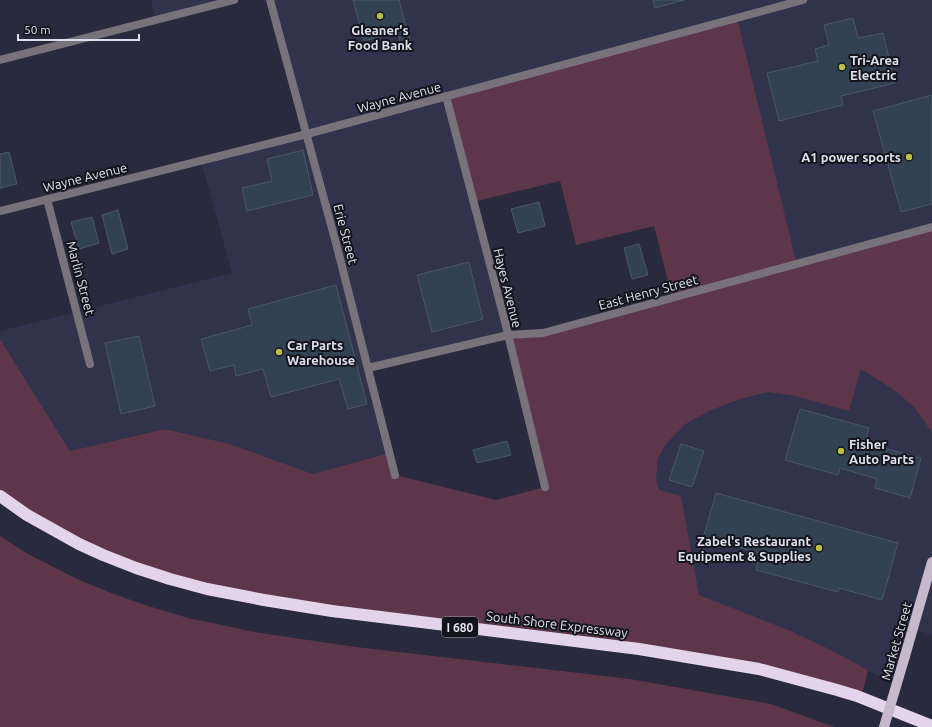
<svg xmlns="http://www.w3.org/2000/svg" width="932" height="727" font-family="Ubuntu,sans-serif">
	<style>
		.built { fill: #31324b }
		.green { fill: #5d3749 }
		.building { fill: #324252; stroke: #485969 }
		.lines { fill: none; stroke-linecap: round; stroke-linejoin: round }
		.street { stroke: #78727b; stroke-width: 8 }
		.primary { stroke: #c5b9cb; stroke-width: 10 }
		.highway { stroke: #e4d4eb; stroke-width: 12 }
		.primary-bridge { stroke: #c5b9cb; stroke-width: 10 }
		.poi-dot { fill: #bcbf44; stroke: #13131c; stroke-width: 1.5 }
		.labels { text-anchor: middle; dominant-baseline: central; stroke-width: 4; stroke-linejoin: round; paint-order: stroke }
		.shield { fill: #13131c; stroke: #a2a3af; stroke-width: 1 }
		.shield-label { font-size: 12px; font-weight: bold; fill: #e0e1ee }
		.poi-label { font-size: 13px; font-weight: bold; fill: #e0e1ee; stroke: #13131c; text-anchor: start }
		.street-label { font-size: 13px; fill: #e0e1ee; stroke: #13131c }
	</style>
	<rect width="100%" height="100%" fill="#292a3d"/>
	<!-- built -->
	<g class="built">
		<path d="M151,0H234L156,20Z"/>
		<path d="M270,0H932V557L921,599L932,562V635L913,629L897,684L673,585L612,500L797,265L762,125L446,96L508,335L369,368L389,453L313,474L230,444L165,429L70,451L0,339V331L232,273L201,161L307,134Z"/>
	</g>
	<!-- green -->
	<g class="green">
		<path d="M737,18L797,265L932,227V432L914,407L894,390L861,369L849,411L795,396L768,392L740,399L709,411L687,423L665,445L658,459L656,480L659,490L681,496L699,595L788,630L827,648L868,670L861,698L759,669L332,611L136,568L0,496V339L70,451L165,429L230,444L313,474L389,453L395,475L496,500L545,487L508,335L543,333L672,298L654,226L576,245L560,181L473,202L446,96Z"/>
		<path d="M0,536L28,554L77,579L111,593L142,604L188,618L260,633L356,647L630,679L771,704L834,727H0Z"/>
	</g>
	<!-- building -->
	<g class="building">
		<path d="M353,0H399L410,41L401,44L397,32L364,41Z"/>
		<path d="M653,0H684L655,8Z"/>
		<path d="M853,18L858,38L883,33L895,83L841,96L843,105L779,121L767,73L818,61L815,49L829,45L824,25Z"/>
		<path d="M932,95V204L901,212L873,111Z"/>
		<path d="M303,150L313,195L247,211L242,188L272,181L267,159Z"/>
		<path d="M9,152L17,184L0,188V154Z"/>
		<path d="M539,202L545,226L518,233L511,209Z"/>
		<path d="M118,210L128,249L112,254L102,215Z"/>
		<path d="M92,217L99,243L79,249L71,222Z"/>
		<path d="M639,244L648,275L632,279L624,248Z"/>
		<path d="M469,262L483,319L432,332L417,275Z"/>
		<path d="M336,285L367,404L348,409L339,379L271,397L263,369L236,376L234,365L210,371L201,339L252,325L248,309Z"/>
		<path d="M139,336L155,406L121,414L105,343Z"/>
		<path d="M800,409L869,428L865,443L921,458L910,498L875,488L877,479L840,468L838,475L785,460Z"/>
		<path d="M507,441L511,455L477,463L473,450Z"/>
		<path d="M681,444L704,451L692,487L669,480Z"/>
		<path d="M716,493L898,543L882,600L839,588L838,592L756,570L760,553L703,538Z"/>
	</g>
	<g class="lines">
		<!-- street -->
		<g class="street">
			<path d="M270,0L337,247L395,475"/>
			<path d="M0,60L234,0"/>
			<path d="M446,96L505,322L545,487"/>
			<path d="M47,199L90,364"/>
			<path d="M0,211L307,134L803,0"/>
			<path d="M368,368L508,335L543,333L932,227"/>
		</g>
		<!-- primary -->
		<path class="primary" d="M905,656L932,562"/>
		<!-- highway -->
		<path class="highway" d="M0,496L27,515L79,544L103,555L136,568L170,579L207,589L264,600L332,611L639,649L759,669L837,690L857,696L932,726"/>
		<!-- primary-bridge -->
		<path class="primary-bridge" d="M884,727L905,656"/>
	</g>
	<!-- markers -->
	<g class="poi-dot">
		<circle cx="380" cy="16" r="4"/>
		<circle cx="842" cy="67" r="4"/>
		<circle cx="909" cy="157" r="4"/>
		<circle cx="279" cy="352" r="4"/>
		<circle cx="841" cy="451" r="4"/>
		<circle cx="819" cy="548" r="4"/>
	</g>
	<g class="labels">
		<!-- shield labels -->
		<rect class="shield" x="442" y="617" width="36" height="20" rx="3"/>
		<g class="shield-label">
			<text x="460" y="627">I 680</text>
		</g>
		<!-- poi labels -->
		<g class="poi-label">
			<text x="380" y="30" text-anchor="middle">Gleaner's<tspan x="380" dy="15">Food Bank</tspan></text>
			<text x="850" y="60">Tri-Area<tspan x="850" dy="15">Electric</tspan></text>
			<text x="901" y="157" text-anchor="end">A1 power sports</text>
			<text x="287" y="345">Car Parts<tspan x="287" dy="15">Warehouse</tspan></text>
			<text x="849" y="444">Fisher<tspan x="849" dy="15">Auto Parts</tspan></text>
			<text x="811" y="541" text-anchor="end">Zabel's Restaurant<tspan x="811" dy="15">Equipment &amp; Supplies</tspan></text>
		</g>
		<!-- street labels -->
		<g class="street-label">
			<text transform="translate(399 97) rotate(-15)">Wayne Avenue</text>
			<text transform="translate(85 177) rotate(-14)">Wayne Avenue</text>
			<text transform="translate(346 234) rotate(75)">Erie Street</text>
			<text transform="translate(81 278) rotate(75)">Marlin Street</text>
			<text transform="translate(508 288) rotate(76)">Hayes Avenue</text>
			<text transform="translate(648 292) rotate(-15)">East Henry Street</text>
			<text transform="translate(557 624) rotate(7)">South Shore Expressway</text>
			<text transform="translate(896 641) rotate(-74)">Market Street</text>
		</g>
	</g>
	<!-- scale -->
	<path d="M18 34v6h121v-6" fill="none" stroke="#e0e1ee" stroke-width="2"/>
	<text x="24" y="34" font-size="12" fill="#e0e1ee" stroke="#13131c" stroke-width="3" paint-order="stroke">50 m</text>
</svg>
